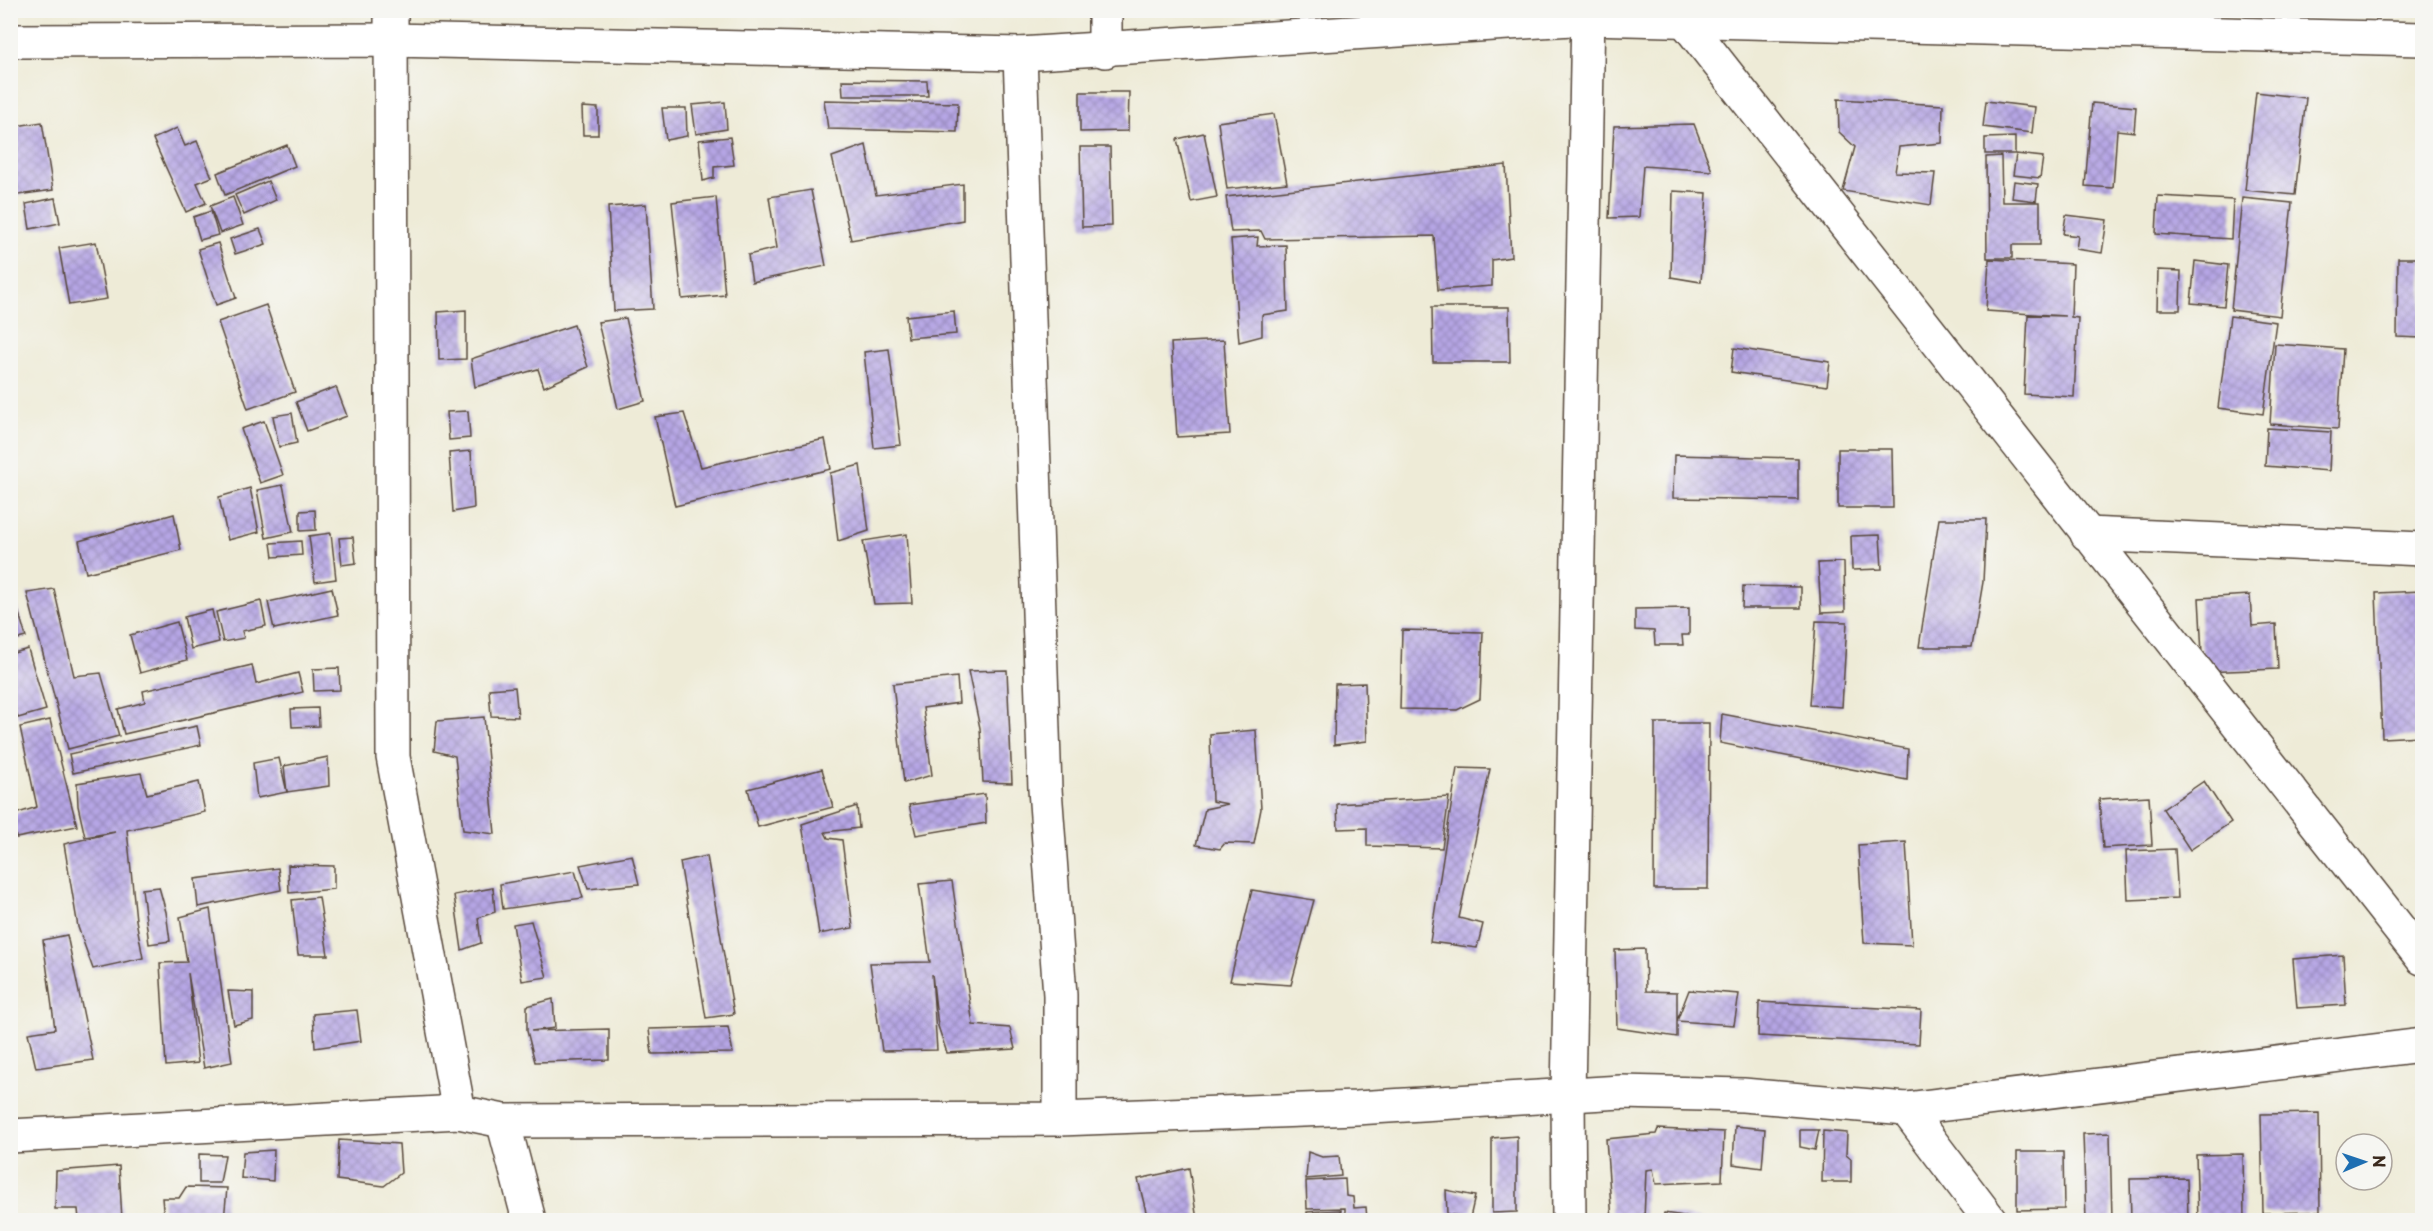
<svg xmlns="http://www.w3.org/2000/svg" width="2433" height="1231" font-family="'Playpen Sans',sans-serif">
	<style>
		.building { fill: url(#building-cross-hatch) }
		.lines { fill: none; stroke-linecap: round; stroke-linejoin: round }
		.minor-casing { stroke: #56473a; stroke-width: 36 }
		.minor { stroke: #fff; stroke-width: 33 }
	</style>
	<defs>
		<pattern id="building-cross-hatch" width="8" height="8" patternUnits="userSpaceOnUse" patternTransform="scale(1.5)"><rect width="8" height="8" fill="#b6a6e5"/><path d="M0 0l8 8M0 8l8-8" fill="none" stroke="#9587b9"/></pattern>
	</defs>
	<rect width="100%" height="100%" fill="#f6f6f2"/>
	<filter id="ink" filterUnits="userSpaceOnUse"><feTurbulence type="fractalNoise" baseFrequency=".0167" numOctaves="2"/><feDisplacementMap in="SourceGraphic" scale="12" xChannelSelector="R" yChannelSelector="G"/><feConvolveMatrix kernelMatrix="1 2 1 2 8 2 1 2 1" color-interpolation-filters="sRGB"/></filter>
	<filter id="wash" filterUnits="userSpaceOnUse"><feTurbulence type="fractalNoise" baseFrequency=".008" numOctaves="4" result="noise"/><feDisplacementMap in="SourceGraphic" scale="24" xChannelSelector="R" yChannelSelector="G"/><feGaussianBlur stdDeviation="1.35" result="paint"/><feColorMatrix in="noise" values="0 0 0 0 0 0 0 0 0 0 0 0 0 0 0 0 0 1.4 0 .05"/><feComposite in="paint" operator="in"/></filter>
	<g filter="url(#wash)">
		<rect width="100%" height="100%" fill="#eeebd7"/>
		<g id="blocks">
			<!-- building -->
			<g class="building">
				<path d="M842,80L927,81L928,96H843Z"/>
				<path d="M1080,92H1129L1128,131L1080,132Z"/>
				<path d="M2256,92L2306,98L2295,195L2245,190Z"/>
				<path d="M1838,99L1943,105L1942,143L1899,147L1895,172L1935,173L1931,205L1843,191L1855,147L1839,132Z"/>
				<path d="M824,100L958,103L957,132L828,129Z"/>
				<path d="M1986,101L2035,107L2032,133L1983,127Z"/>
				<path d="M725,102L727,129L696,134L692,105Z"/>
				<path d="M2092,103L2136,107L2134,132L2117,130L2113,188L2085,186Z"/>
				<path d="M582,107L598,108V135H583Z"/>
				<path d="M662,108H686L687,136L666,140Z"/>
				<path d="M1274,114L1287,183L1227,189L1218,122Z"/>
				<path d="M42,122L53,190L11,196L10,127Z"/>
				<path d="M1694,124L1712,171L1643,166L1639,217L1609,218L1614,126Z"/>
				<path d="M177,128L185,146L197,141L212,177L197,183L206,203L186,212L153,139Z"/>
				<path d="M1204,133L1217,197L1191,202L1177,139Z"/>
				<path d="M730,137L734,165L714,167V178L703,181L699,140Z"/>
				<path d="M2015,137V154H1985V138Z"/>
				<path d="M287,145L295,166L225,195L217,173Z"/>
				<path d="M866,145L876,195L963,184V220L851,240L832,157Z"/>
				<path d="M1080,147H1110L1112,226L1082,227Z"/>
				<path d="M2016,154L2043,157L2040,178L2013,175Z"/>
				<path d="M2001,156L2002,202H2040V245H2012V258H1987L1986,157Z"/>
				<path d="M1506,165L1511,257L1492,260V286L1438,290L1434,236L1265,239L1261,231L1231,232L1226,197Z"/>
				<path d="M268,181L276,200L244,215L235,195Z"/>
				<path d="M2014,181L2038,184L2036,201L2012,198Z"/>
				<path d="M811,190L826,266L752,282L748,255L777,248L769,197Z"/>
				<path d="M1673,191L1707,193L1701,282L1671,277Z"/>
				<path d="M2158,196L2233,200L2231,239L2156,234Z"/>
				<path d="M233,197L243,225L220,233L210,206Z"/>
				<path d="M716,197L725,295L682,299L672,202Z"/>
				<path d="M55,198L60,223L30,229L26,204Z"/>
				<path d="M2242,198L2292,203L2280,316L2231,310Z"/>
				<path d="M646,204L653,309L614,311L608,207Z"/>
				<path d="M211,211L218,235L200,240L193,217Z"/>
				<path d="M2066,215L2107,220L2102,253L2076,249L2078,236L2063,234Z"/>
				<path d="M260,229L266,244L235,254L230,239Z"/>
				<path d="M1258,237L1257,246L1286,245L1288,311L1262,315V336L1239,342L1231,239Z"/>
				<path d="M96,242L107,299L69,305L59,248Z"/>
				<path d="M218,243L236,298L216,305L198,249Z"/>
				<path d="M2398,258H2422V338L2397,337Z"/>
				<path d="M1989,259L2073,264L2071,317L2078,318L2074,397L2024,394L2028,315L2065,316L1986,311Z"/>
				<path d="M2195,261L2228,265L2224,306L2191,303Z"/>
				<path d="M2158,270L2181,271L2180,310H2157Z"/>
				<path d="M266,305L295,392L248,409L218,322Z"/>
				<path d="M1432,307H1509L1510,362H1433Z"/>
				<path d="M466,310V359L439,360L438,312Z"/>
				<path d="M954,311L956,334L908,338L906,316Z"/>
				<path d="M2230,316L2276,322L2263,414L2218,408Z"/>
				<path d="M626,318L645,401L618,409L598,322Z"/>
				<path d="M574,325L588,367L544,387L538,369L475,387L471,359Z"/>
				<path d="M1224,340L1230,434L1177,437L1171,343Z"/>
				<path d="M2275,344L2343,349L2338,429L2270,424Z"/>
				<path d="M1734,348L1830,362L1827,386L1731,372Z"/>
				<path d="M889,349L901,445L874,448L864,352Z"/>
				<path d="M336,387L347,416L307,431L296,402Z"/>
				<path d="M468,411L470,438L449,440L447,412Z"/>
				<path d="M292,413L297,443L279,447L273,416Z"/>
				<path d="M684,413L701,467L825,439L831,469L675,506L655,417Z"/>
				<path d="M264,421L283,475L260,483L241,429Z"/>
				<path d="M2267,428L2331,432L2329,471L2265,466Z"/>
				<path d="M1838,449H1892L1893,508H1838Z"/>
				<path d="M471,451L474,508L453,512L449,453Z"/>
				<path d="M1674,455L1798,458V500L1673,498Z"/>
				<path d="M860,465L869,531L838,541L830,473Z"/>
				<path d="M283,485L293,532L266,538L257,490Z"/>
				<path d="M250,488L259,532L228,540L219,497Z"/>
				<path d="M315,510L316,530L300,531V511Z"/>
				<path d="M174,514L181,550L86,573L79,541Z"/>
				<path d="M1939,519H1986L1983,582L1972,647H1919Z"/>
				<path d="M331,533L336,579L315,582L309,536Z"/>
				<path d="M907,534L912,603L874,604L863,541Z"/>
				<path d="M1880,535L1882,569L1852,570L1851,536Z"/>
				<path d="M353,537L356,563L342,565L339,538Z"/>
				<path d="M301,541L302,555L273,557L271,543Z"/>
				<path d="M1844,562L1845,612L1821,613L1818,563Z"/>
				<path d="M10,583L26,637L10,641Z"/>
				<path d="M1743,586L1801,587V608H1742Z"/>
				<path d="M332,588L338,615L274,629L268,602Z"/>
				<path d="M54,589L74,676L101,673L119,736L68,749L27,593Z"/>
				<path d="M2422,591V736L2382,738L2376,593Z"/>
				<path d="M2250,595L2252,626L2276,624L2278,669L2203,672L2199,598Z"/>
				<path d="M261,601L266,626L242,631L244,638L223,642L216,612Z"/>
				<path d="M1689,608V635H1682L1683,645H1655L1654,631L1635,630V609Z"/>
				<path d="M212,610L219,642L191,649L184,617Z"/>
				<path d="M1816,621L1847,622L1842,707L1810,705Z"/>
				<path d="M177,622L187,660L140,673L130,635Z"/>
				<path d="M1402,630L1483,632L1480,699L1457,710L1400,709Z"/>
				<path d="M28,649L46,710L18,718L10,691V654Z"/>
				<path d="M252,665L256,684L298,673L303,692L124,734L118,709L145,702L143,691Z"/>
				<path d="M339,668L340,690L314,691L313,669Z"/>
				<path d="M1007,670L1012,783L983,782L980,728L968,671Z"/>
				<path d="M957,677L959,703L923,708L932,775L904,783L893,684Z"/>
				<path d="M1365,683L1367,741L1334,745L1335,684Z"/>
				<path d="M515,687L518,717L491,716L489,689Z"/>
				<path d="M318,708L319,726L292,727L291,709Z"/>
				<path d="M1722,714L1908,749L1907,780L1720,743Z"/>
				<path d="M484,717L495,834L463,830L455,756L434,751L437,721Z"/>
				<path d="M50,720L77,826L16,838L12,815L37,807L20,727Z"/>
				<path d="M1655,723H1709L1708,889H1654Z"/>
				<path d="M197,726L201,745L73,773L69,754Z"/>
				<path d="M1256,730L1261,809L1254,844L1225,843L1220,849L1196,845L1205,809L1228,804L1212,801L1210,734Z"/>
				<path d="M328,757L329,786L287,792L284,766Z"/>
				<path d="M279,758L287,792L257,798L253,763Z"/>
				<path d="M1457,768L1490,769L1459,918L1483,924L1477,948L1430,942Z"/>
				<path d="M822,769L833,807L758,827L748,789Z"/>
				<path d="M141,773L147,794L199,782L205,812L127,830L136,920L143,958L93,969L78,927L64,844L115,832L85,837L78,806L77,783Z"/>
				<path d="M2204,781L2231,822L2190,850L2163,809Z"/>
				<path d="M985,794L986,823L916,835L909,805Z"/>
				<path d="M2149,796L2152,845L2103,848L2099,799Z"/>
				<path d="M1449,797L1442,848L1367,846V828L1338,829L1337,804Z"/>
				<path d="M857,806L859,828L825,832L828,838L842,840L853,928L819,934L802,824Z"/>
				<path d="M1906,842L1912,945L1864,943L1858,845Z"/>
				<path d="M2175,849L2178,898L2128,900L2126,851Z"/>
				<path d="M632,855L639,884L588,889L580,865Z"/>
				<path d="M707,856L734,1014L706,1018L680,862Z"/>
				<path d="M288,865L334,866V889L289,893Z"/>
				<path d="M278,868L281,890L198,907L195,879Z"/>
				<path d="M575,871L583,898L503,909L500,884Z"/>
				<path d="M952,881L973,1025L1010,1028L1015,1049L947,1053L938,1026L932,974L937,1050L882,1051L870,963L930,962L919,884Z"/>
				<path d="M159,887L166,912L170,941L149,944L142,889Z"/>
				<path d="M493,888L495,912L478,918L481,943L462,950L454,895Z"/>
				<path d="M1252,890L1314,900L1291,985L1230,981Z"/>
				<path d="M319,897L328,955H298L292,900Z"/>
				<path d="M210,909L232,1062L204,1068L188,973L198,1063L166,1066L160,963L187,962L180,917Z"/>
				<path d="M531,921L547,977L522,981L513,924Z"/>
				<path d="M67,935L93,1060L36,1068L28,1033L55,1029L43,940Z"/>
				<path d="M1645,949L1646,991L1677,992V1021L1689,990L1739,994L1734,1025L1677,1021V1037L1617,1028L1615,950Z"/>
				<path d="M2343,955L2346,1005L2297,1008L2293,959Z"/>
				<path d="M228,991L253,992V1020L234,1025Z"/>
				<path d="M553,999L555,1028L531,1031L609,1029V1060L535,1062L527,1031V1006Z"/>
				<path d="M1759,1002L1921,1010L1919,1044L1758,1036Z"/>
				<path d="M357,1010L361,1041L315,1048L313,1014Z"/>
				<path d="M728,1027L733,1053L652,1054L649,1029Z"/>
				<path d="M2319,1113L2320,1212L2263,1213L2261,1114Z"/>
				<path d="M1735,1126L1765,1129L1762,1168L1733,1164Z"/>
				<path d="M1658,1129L1724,1132L1722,1181L1656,1184L1653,1169L1646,1170L1644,1220H1612L1606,1139L1656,1134Z"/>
				<path d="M1800,1130H1819L1815,1150L1800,1147Z"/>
				<path d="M1823,1131L1847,1133L1846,1155L1851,1159V1182H1822Z"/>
				<path d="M2110,1133L2112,1220H2086L2083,1134Z"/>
				<path d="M1517,1136V1212L1492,1213V1138Z"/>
				<path d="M339,1140L399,1144L401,1173L384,1186L337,1180Z"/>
				<path d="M274,1150L273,1181L241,1178L243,1152Z"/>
				<path d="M1308,1152L1322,1157L1339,1156L1341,1176L1306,1179Z"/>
				<path d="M2017,1152H2063L2064,1209L2017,1210Z"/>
				<path d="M199,1154L225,1155L220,1183H199Z"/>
				<path d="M2243,1154L2244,1220H2198L2196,1155Z"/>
				<path d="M119,1166L122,1220H79L78,1209H55L56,1171Z"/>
				<path d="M1189,1168L1197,1220H1148L1138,1179Z"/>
				<path d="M2187,1178L2188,1220H2131L2130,1179Z"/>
				<path d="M1345,1179L1346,1196L1353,1197L1354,1208L1366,1207L1367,1220H1345V1208L1307,1209L1306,1181Z"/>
				<path d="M186,1187L227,1188L224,1220H164L162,1198H179Z"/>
				<path d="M1446,1190L1475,1196L1470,1218L1447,1214Z"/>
				<path d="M1341,1210V1220H1307V1212Z"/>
				<path d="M1664,1213L1703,1219V1220H1662Z"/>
			</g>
		</g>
	</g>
	<g filter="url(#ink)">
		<use href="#blocks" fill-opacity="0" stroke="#56473a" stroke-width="1.5"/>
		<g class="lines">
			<defs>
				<g id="minor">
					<path d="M391,10L393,757L459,1112"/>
					<path d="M1105,10V51"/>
					<path d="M1686,22L2422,958"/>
					<path d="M10,41L391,40L1020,54L1588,18L2422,39"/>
					<path d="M1020,54L1045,789L1060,995V1119"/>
					<path d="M2087,534L2422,549"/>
					<path d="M1906,1109L1990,1220"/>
					<path d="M503,1121L529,1220"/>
					<path d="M10,1136L459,1112L503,1121L1060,1119L1356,1108L1621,1092L1743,1095L1906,1109L2422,1045"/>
					<path d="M1569,1220L1568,1096L1588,10"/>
				</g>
			</defs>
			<!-- minor casing -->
			<use href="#minor" class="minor-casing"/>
			<!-- minor -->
			<use href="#minor" class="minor"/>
		</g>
	</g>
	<!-- margin -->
	<rect width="2433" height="1231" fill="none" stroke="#f6f6f2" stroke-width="36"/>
	<!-- north arrow -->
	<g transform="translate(2364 1162) rotate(88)"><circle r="28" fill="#f6f6f2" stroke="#aba49d" stroke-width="1.5"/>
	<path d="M0-4.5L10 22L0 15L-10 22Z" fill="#1f6fb2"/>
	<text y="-9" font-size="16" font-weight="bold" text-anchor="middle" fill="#3b2a1e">N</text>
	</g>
</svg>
